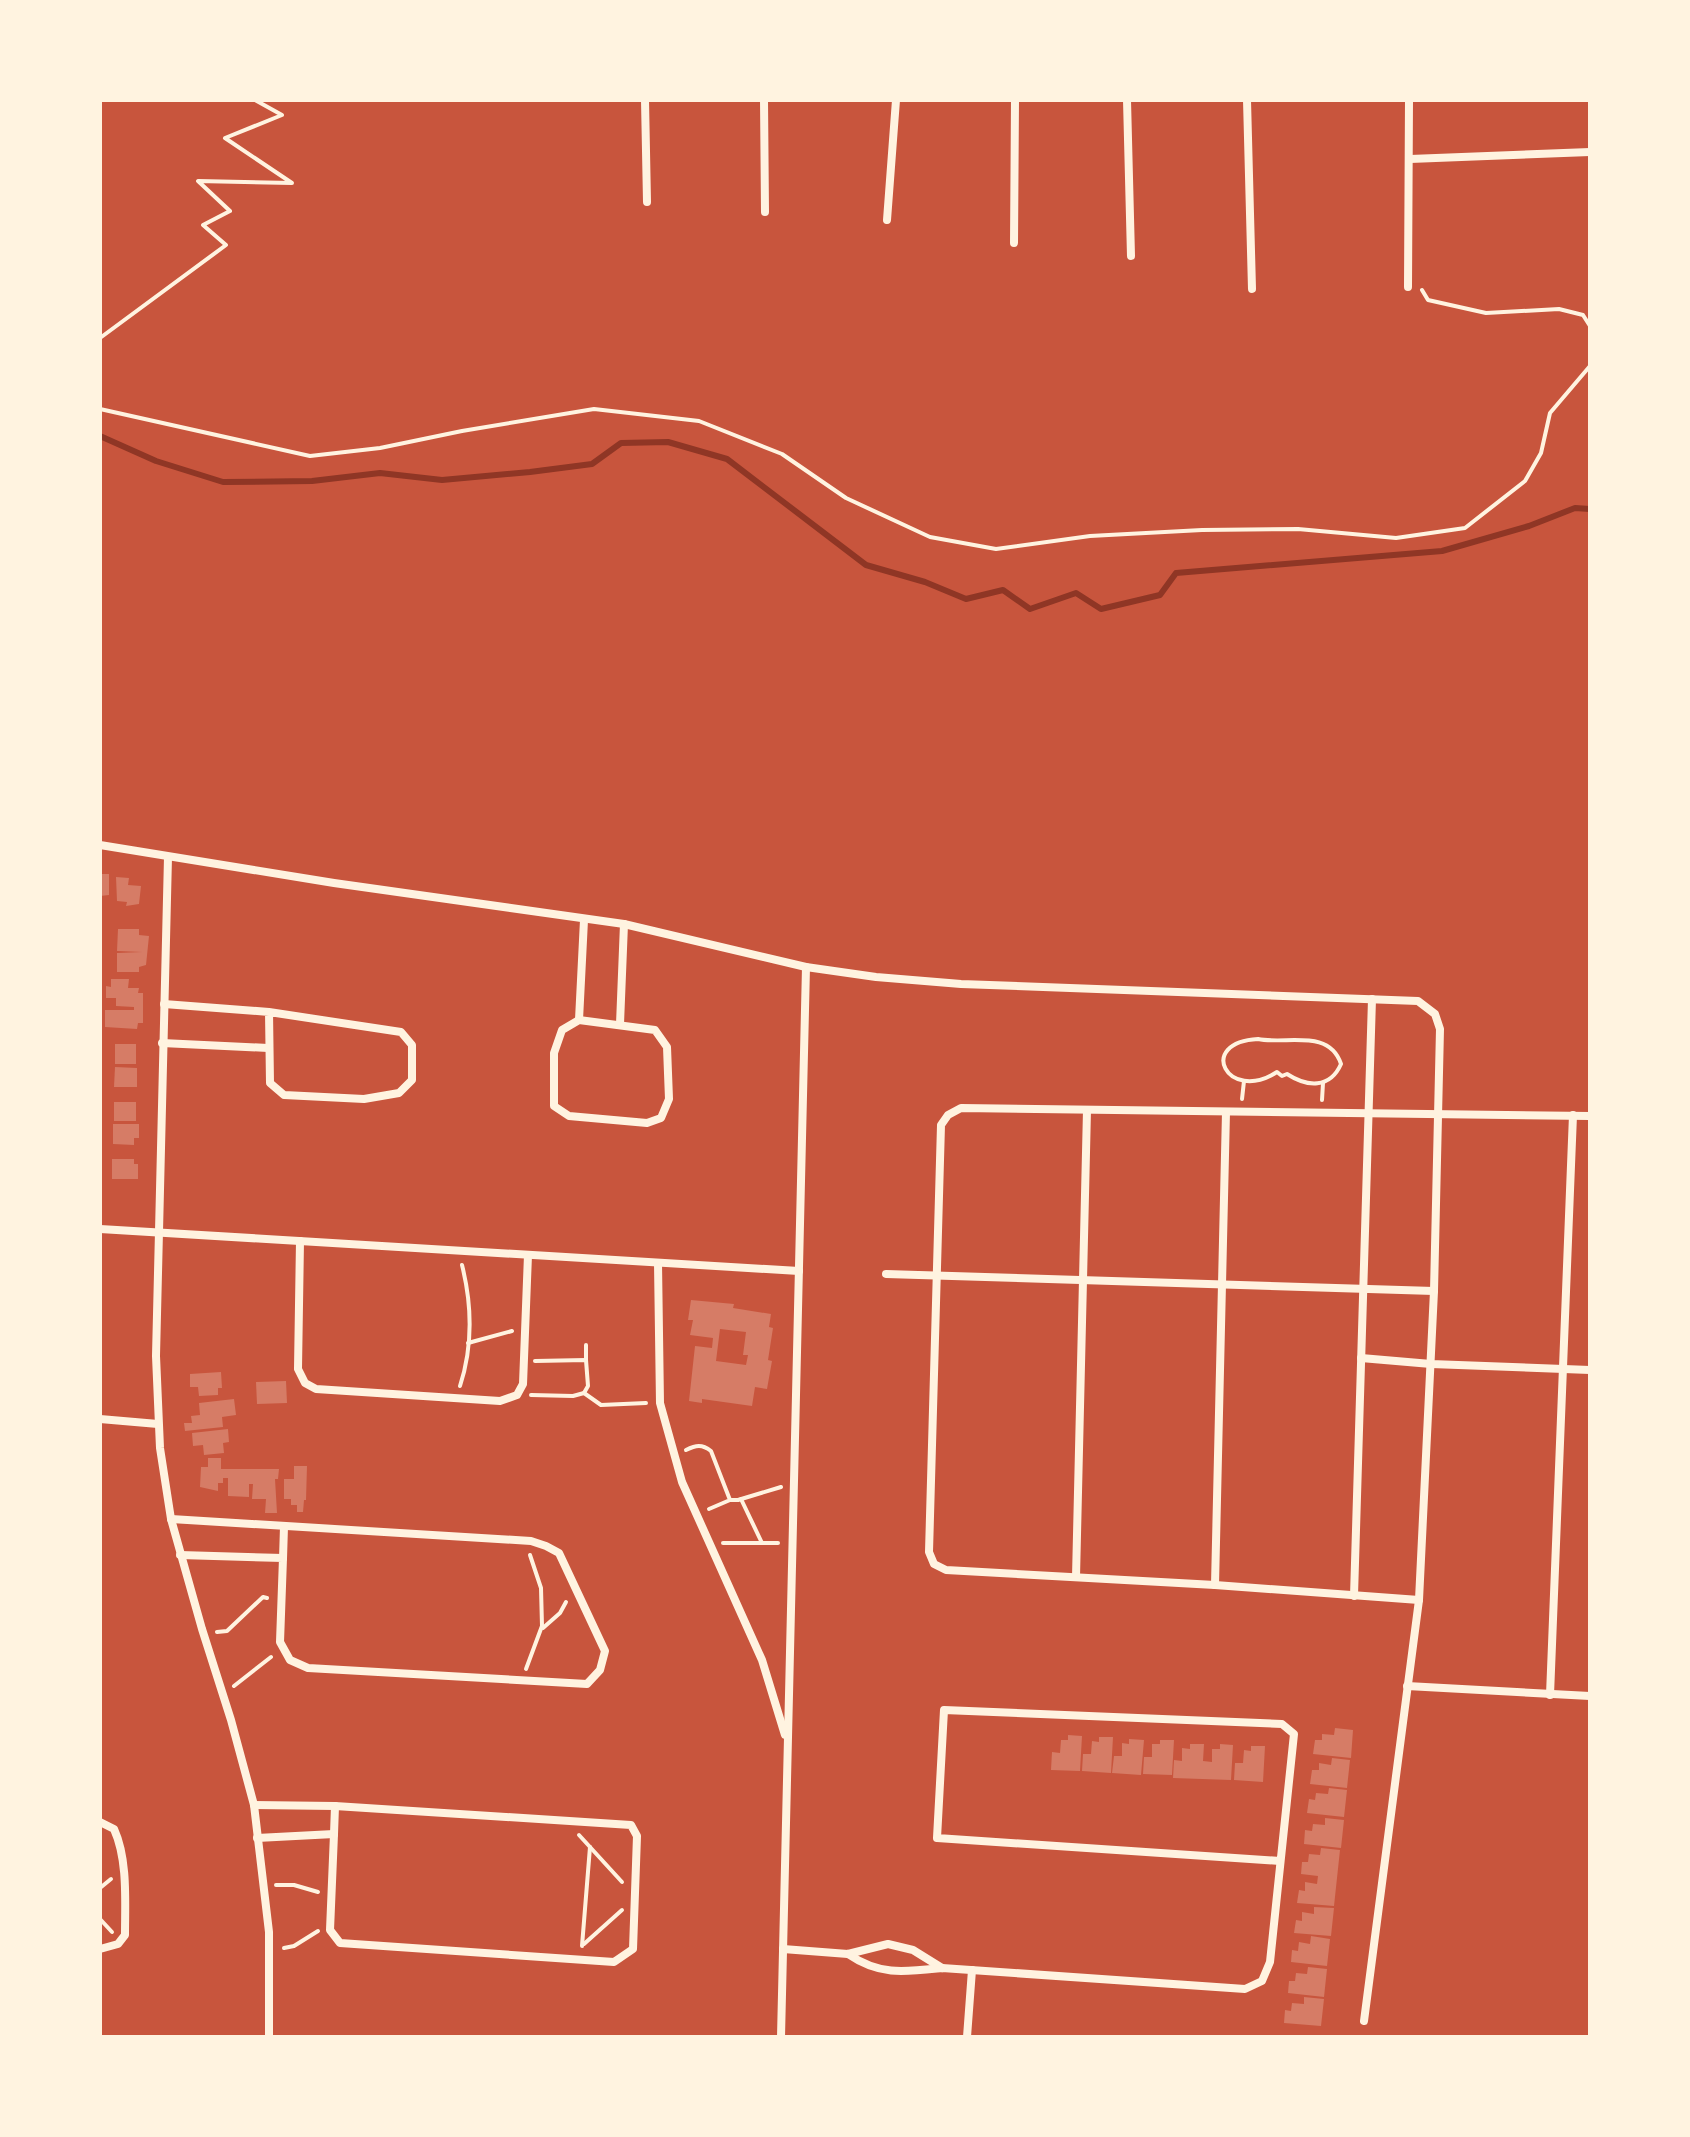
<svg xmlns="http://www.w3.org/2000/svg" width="1690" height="2137" font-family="'Source Sans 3',sans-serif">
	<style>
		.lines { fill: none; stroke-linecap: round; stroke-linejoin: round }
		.stream { stroke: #8f3625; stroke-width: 6 }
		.building { fill: #d67c66; fill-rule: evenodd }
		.path { stroke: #fff3e0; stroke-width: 4 }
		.minor { stroke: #fff3e0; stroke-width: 8 }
	</style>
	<rect width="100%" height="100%" fill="#c8553d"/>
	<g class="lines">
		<!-- stream -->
		<path class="stream" d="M100,436L156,461L223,482L312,481L380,473L442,480L530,472L592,464L621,443L668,442L727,459L866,565L925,582L966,599L1003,590L1030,609L1076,593L1101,609L1160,595L1176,573L1442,551L1529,526L1575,508L1590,509"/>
	</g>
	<!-- building -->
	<g class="building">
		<path d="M100,874H109V895L100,896Z"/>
		<path d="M116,877L129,878L128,885L141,886L139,904L126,906L127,902L117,901Z"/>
		<path d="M118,929H139V935L149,936L146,965L139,967V972H117V953L142,952L117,951Z"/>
		<path d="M111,979H129L128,988H139L138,993H143V1023H138L137,1029L105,1027V1010H134V1007L116,1006V998H106V986L111,987Z"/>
		<rect x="115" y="1044" width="21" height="20"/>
		<path d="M115,1067L137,1068V1087H114Z"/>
		<rect x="114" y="1102" width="22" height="19"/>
		<path d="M113,1124H139V1138H134V1145L113,1144Z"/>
		<path d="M112,1159H134V1164H138V1179H112Z"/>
		<path d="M691,1300L734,1304L733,1308L771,1314L769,1327L773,1328L768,1360L772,1361L767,1389L755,1387L752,1406L702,1399V1403L689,1401L695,1346L712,1348L713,1338L690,1335L693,1320H688ZM720,1329L746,1332L743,1355H748L746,1365L716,1361Z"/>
		<path d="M221,1372L222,1388H218V1395L199,1396L198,1387H190V1374Z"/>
		<path d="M286,1381L287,1403L257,1404L256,1382Z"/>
		<path d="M234,1399L236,1415L222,1417L223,1427L185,1431L184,1423H192L191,1416L200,1415L199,1403Z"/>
		<path d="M228,1429L229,1442L223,1443L224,1453L204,1455L203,1445L193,1446L192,1433Z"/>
		<path d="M208,1458H221V1469H279L278,1479H275L277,1513H265L266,1499H252L253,1484H249V1497L228,1496V1478H223V1483H218V1491L200,1487L201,1467H208Z"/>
		<path d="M294,1466H307L306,1500H304L303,1512H297V1505H291V1499H284V1479H294Z"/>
		<path d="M1335,1728L1353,1730L1351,1758L1313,1754L1315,1740H1322V1734L1334,1735Z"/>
		<path d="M1068,1735L1082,1736L1080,1771L1051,1770L1052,1752L1060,1753L1061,1740H1068Z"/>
		<path d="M1099,1737H1113L1111,1773L1082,1771L1083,1754H1091L1092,1741L1099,1742Z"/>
		<path d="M1129,1739L1144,1740L1141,1775L1112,1773L1114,1756H1122V1743L1129,1744Z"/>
		<path d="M1160,1740H1174L1172,1775L1143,1774L1144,1757H1152V1744H1160Z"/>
		<path d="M1190,1744H1204L1203,1761L1212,1762V1749H1220V1744L1233,1745L1231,1780L1173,1778L1174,1760L1182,1761V1748L1190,1749Z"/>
		<path d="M1251,1746H1265L1263,1782L1234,1780L1235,1763H1243L1244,1750L1251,1751Z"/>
		<path d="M1332,1758L1350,1760L1347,1788L1310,1784L1312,1770H1319V1763L1331,1765Z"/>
		<path d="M1329,1788L1347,1790L1344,1817L1307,1813L1309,1799L1315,1800L1316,1793L1328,1794Z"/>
		<path d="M1325,1818L1344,1820L1341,1848L1304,1844L1305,1830L1312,1831L1313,1824L1325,1825Z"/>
		<path d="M1321,1848L1340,1850L1334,1906L1297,1903L1299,1890L1305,1891V1882L1317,1884L1318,1876L1301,1874L1302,1862H1308L1309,1854L1320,1855Z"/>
		<path d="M1314,1907L1334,1908L1331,1936L1294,1933L1296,1920L1302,1921V1912L1314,1914Z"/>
		<path d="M1311,1936L1330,1939L1327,1966L1291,1962L1292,1950L1298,1951L1299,1942L1310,1944Z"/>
		<path d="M1308,1967L1327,1969L1324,1997L1288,1993L1289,1981H1295L1296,1973L1307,1974Z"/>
		<path d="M1304,1997L1324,1999L1321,2026L1284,2023L1285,2010L1291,2011L1292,2003L1304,2004Z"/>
	</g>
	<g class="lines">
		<!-- path -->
		<g class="path">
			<path d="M1422,290L1428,300L1486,313L1559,309L1583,315L1590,326"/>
			<path d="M100,338L226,245L203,225L230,211L198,181L292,183L225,138L282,115L255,100"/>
			<path d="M100,409L310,456L380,448L462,431L594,409L699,421L782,454L846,498L930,537L996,549L1090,536L1202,530L1298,529L1396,538L1465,528L1525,481L1541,453L1550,413L1590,366"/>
			<path d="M1258,1039C1286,1045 1329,1028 1341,1064C1330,1089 1307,1087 1287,1074L1282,1076L1277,1072C1227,1104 1196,1042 1258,1039Z"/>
			<path d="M1242,1099L1244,1081"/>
			<path d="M1322,1100L1323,1083"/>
			<path d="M468,1343L512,1331"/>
			<path d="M586,1345V1360"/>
			<path d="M460,1386C473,1346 472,1305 462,1265"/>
			<path d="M584,1393L601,1405L646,1403"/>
			<path d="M531,1395L573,1396L584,1393L588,1386L586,1360L535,1361"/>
			<path d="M686,1450C696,1445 702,1444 711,1451L730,1500L709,1509"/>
			<path d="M741,1499L762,1543"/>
			<path d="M730,1500H738L781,1487"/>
			<path d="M723,1543H778"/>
			<path d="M543,1628L560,1613L566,1602"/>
			<path d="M217,1632L227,1631L263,1597L267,1598"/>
			<path d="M526,1669L542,1626L541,1588L530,1555"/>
			<path d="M234,1686L271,1657"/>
			<path d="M579,1835L622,1882"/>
			<path d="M276,1885H294L318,1892"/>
			<path d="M100,1888L111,1879"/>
			<path d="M100,1919L112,1932"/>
			<path d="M584,1944L622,1910"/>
			<path d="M582,1946L590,1847"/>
			<path d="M284,1948L294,1946L318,1931"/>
		</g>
		<!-- minor -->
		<g class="minor">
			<path d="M645,100L647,202"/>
			<path d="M764,100L765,212"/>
			<path d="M1127,100L1131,256"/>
			<path d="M1247,100L1252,289"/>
			<path d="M1410,159L1590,152"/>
			<path d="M887,220L896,100"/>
			<path d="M1014,243L1015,100"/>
			<path d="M1408,287L1409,100"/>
			<path d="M100,845L334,883L624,924L806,967L876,977L961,984L1418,1001L1435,1014L1440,1029L1434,1291L1419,1600L1364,2021"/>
			<path d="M168,857L156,1356L160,1448L171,1519L202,1629L231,1720L254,1805L269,1932V2037"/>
			<path d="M164,1004L269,1012L401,1032L412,1045V1080L399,1093L364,1099L284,1095L270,1083L269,1012"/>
			<path d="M579,1020L655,1030L667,1047L669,1099L661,1118L647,1123L569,1116L554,1106V1053L562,1030Z"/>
			<path d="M579,1020L584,920"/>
			<path d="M620,1024L624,924"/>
			<path d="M162,1043L268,1048"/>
			<path d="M100,1229L799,1271"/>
			<path d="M300,1241L298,1369L305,1383L316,1389L500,1401L517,1395L523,1384L528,1255"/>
			<path d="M658,1263L660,1403L682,1482L762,1660L785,1735"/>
			<path d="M886,1274L1434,1291"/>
			<path d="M1361,1358L1431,1364L1590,1370"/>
			<path d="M100,1419L158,1424"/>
			<path d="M171,1519L531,1541L546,1546L559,1553L605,1651L600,1670L587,1684L308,1668L290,1660L280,1642L283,1558L180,1555"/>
			<path d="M283,1558L284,1526"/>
			<path d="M1076,1577L1087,1110"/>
			<path d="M1215,1585L1226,1112"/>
			<path d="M1354,1596L1372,999"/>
			<path d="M1419,1600L1215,1585L946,1570L934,1564L929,1552L941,1125L948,1115L961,1108L1590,1116"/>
			<path d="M1407,1686L1590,1696"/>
			<path d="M1550,1695L1573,1115"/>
			<path d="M254,1805L335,1806L631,1825L637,1836L633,1949L614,1962L340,1943L330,1930L334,1834L257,1838"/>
			<path d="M100,1822L114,1829C128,1860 125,1901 125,1935L118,1944L100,1949"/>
			<path d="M334,1834L335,1806"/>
			<path d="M783,1949L848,1954L888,1944L913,1950L942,1968"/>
			<path d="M848,1954C880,1976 905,1972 942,1968L1245,1989L1262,1981L1270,1962L1294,1734L1282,1724L944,1710L937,1838L1280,1861"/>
			<path d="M781,2037L806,967"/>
			<path d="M967,2037L972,1970"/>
		</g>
	</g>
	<!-- border -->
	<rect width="1690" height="2137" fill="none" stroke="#fff3e0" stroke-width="204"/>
</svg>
